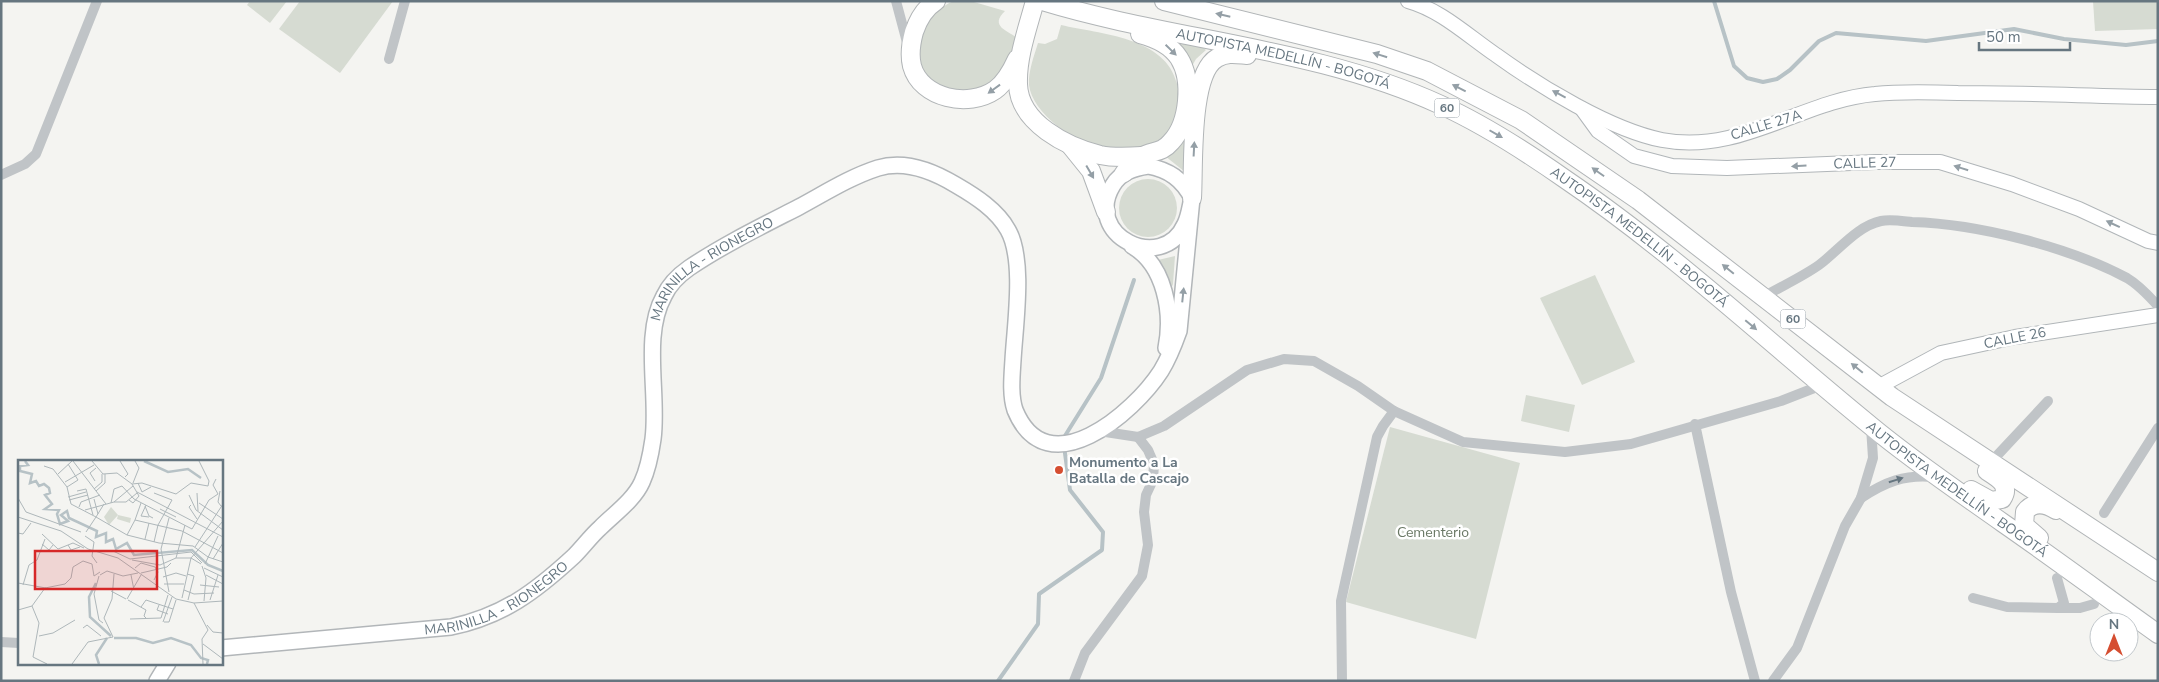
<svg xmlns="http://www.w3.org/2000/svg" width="2159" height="682" font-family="'Nunito Sans',sans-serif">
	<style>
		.green { fill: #d6dbd2 }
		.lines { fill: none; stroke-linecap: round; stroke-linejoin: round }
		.stream { stroke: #b7c2c6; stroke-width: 4 }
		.secondary-casing { stroke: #b1b6b9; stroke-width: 16 }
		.primary-casing { stroke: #b2b6b9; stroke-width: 18 }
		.highway-casing { stroke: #b1b5b7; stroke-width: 20 }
		.street { stroke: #c0c4c7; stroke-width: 10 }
		.secondary { stroke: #fff; stroke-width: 14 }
		.primary { stroke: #fff; stroke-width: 15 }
		.highway { stroke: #fff; stroke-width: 18 }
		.oneway { fill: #949fa6 }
		.oneway2 { fill: #667680 }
		.poi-dot { fill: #d54e31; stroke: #fff; stroke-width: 2 }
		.labels { text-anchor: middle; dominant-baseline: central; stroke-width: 5; stroke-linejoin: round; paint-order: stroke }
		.shield { fill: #fff; stroke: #949fa6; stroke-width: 1 }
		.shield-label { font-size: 12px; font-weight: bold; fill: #667680 }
		.street-label { font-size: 14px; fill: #667680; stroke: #fff }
		.poi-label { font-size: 14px; font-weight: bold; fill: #667680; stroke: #fff; text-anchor: start }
		.park-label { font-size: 14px; fill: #697764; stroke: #fff }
		.inset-river { fill: none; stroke: #b7c2c6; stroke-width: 2.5 }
		.inset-road { fill: none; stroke: #aeb7ba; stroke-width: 1 }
		.view { fill: #d62828; fill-opacity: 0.15; stroke: #d62828; stroke-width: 2.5 }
		.inset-edge { fill: none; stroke: #667680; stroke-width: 2.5 }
	</style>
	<rect width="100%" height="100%" fill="#f4f4f1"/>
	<!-- green -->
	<g class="green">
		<path d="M250,1H287L270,23L247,5Z"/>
		<path d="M300,1H393L340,73L279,29Z"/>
		<path d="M954,1L974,2L1005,11C989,26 1008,31 1016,37L1007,68L981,91C962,91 941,92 926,77C903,54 928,10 954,1Z"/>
		<path d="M2093,1H2158V29L2095,31Z"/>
		<path d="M1061,25C1100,34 1166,37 1177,84C1180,92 1181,105 1178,114C1175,122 1170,130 1166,138C1147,147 1122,153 1101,148C1075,143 1032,113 1029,85C1028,72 1034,56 1038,43L1045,44L1057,39Z"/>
		<path d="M1178,42L1200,45L1206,50L1196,59L1192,66Z"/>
		<path d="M1184,140L1187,142L1185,172L1165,156Z"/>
		<circle cx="1148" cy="208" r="29"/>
		<path d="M1175,256L1173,284L1171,289L1158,260Z"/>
		<path d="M1595,275L1635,362L1582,385L1540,298Z"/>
		<path d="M1526,395L1575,405L1569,432L1521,421Z"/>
		<path d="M1390,427L1520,463L1476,639L1346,602Z"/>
	</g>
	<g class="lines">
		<!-- stream -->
		<g class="stream">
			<path d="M1714,1L1734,66L1747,78L1763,82L1777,79L1790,70L1819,41L1836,33L1926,41L2014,29L2064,39L2126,45L2158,41"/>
			<path d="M1063,439L1101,378L1134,280"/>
			<path d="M998,681L1038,624L1039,594L1102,550L1103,532L1070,490L1064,446"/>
		</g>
		<defs>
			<g id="secondary">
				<path d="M1408,1C1441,10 1468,36 1496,55C1539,86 1611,130 1662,140C1740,155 1803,100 1875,94C1902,91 1930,92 1958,93C2025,93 2091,96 2158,97"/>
				<path d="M1582,109L1598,131L1634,156L1672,166L1727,168L1876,162H1940L2012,184L2079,209L2148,241L2158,243"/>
				<path d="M1880,386L1941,353L2015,337L2158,315"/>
			</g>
			<g id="primary">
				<path d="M1148,166C1169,170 1182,179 1192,198C1190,206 1189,216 1185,224C1162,275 1082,235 1113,185C1121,172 1134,168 1148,166Z"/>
				<path d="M1132,246C1165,265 1173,313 1166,348"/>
				<path id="s1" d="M221,648L451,627C503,616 535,592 574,556C583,547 591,536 600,528C614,514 634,500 642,482C648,469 651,453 653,439C659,396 642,335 664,296C669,285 679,275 689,268C723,245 762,226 799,207C825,193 850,177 878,168C904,160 933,171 956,185C975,196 997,210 1008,230C1025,260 1015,324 1013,360C1012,376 1010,395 1015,410C1047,488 1134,413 1161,371C1169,358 1174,345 1179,331L1192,198"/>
				<path d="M157,681L168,663"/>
			</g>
			<g id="highway">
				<path d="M936,1C925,8 918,20 914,32C911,43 909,54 912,66C921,99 969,108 995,90C1005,83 1012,70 1017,59"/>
				<path d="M1035,1C1028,27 1017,57 1018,84C1019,123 1067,147 1100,155C1114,158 1128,157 1142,156"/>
				<path id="s2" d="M1042,1C1173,41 1315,47 1441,105C1485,125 1525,151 1565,179C1674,253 1769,343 1871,426C1913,461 1958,491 2003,523C2055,559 2106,597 2158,634"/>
				<path d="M1164,1L1377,54L1427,71L1521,120L1638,200L1892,397L2158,572"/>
				<path d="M1070,145L1091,171L1106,212"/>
				<path d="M1124,173C1129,168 1134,161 1141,157C1152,150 1161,154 1171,142C1189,123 1193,80 1179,58C1170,44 1155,38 1140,34"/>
				<path d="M1192,198C1194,167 1189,74 1217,58C1227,52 1236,54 1247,55"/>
				<path d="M1971,490L1991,501L2002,499C2011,485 1998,478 1987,471"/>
				<path d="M2039,538L2024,525L2025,512C2033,501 2045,503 2056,510"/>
			</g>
		</defs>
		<!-- secondary casing -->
		<use href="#secondary" class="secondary-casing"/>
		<!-- primary casing -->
		<use href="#primary" class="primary-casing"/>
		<!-- highway casing -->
		<use href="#highway" class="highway-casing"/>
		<!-- street -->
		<g class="street">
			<path d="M896,1L908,46"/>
			<path d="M389,59L405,1"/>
			<path d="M1,175L25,164L36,154L97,1"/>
			<path d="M1763,297C1782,286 1802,277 1819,265C1838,251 1857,226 1881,221C1890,219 1902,221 1912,222C1978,224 2069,247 2127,278C2139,285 2149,296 2158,306"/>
			<path d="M1695,424L1731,592L1755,681"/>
			<path d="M1099,431L1138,437L1164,426L1247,370L1284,359L1314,361L1358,386L1394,411L1463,442L1565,452L1631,444L1781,401L1822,385"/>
			<path d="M1991,462L2048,401"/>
			<path d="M1861,498C1885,482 1905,474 1934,477"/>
			<path d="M2104,513L2158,428"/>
			<path d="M1973,598L2007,607L2058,608L2064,603L2057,578"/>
			<path d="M2058,608H2080L2094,604"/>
			<path d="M1,642L19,643"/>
			<path d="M1074,681L1085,653L1142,576L1148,545L1144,512L1146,495L1153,480L1154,464L1148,450L1138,437"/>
			<path d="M1342,681L1341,601L1377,437L1383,426L1394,411"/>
			<path d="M1773,681L1797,648L1845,526L1861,498L1873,458L1871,427"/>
		</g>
		<!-- secondary -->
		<use href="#secondary" class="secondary"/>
		<!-- primary -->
		<use href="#primary" class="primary"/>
		<!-- highway -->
		<use href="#highway" class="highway"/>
	</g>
	<!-- one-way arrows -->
	<defs><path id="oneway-solid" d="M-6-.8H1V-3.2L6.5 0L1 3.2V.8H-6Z" transform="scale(1.25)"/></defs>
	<g class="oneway">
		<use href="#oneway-solid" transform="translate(1223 15) rotate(-167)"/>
		<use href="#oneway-solid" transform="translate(1171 50) rotate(44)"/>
		<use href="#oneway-solid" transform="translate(1380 55) rotate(-162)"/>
		<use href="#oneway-solid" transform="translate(1459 88) rotate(-153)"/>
		<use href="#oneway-solid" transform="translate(994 89) rotate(144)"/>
		<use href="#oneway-solid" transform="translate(1559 94) rotate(-152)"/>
		<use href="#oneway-solid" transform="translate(1496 134) rotate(30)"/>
		<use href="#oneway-solid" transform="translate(1194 149) rotate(-87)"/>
		<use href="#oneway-solid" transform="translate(1799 166) rotate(177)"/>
		<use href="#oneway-solid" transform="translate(1961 168) rotate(-163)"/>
		<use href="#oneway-solid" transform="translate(1090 172) rotate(60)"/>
		<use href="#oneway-solid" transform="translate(1598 172) rotate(-145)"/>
		<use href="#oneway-solid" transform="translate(2113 224) rotate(-155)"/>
		<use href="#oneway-solid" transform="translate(1728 269) rotate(-141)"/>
		<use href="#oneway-solid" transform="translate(1183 295) rotate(-84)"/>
		<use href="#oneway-solid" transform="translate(1751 325) rotate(40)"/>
		<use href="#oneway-solid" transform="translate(1857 368) rotate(-141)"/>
	</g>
	<use class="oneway2" href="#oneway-solid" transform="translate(1896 480) rotate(-17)"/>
	<!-- markers -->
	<circle class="poi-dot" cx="1059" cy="470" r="5"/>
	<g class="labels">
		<!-- shield labels -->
		<g class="shield">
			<rect x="1434.5" y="98.5" width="25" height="19" rx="4"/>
			<rect x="1780.5" y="309.5" width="25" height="19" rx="4"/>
		</g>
		<g class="shield-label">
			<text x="1447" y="108">60</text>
			<text x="1793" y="319">60</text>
		</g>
		<!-- street labels -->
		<g class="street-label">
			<text stroke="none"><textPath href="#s2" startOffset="248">AUTOPISTA MEDELLÍN - BOGOTÁ</textPath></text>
			<text transform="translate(1766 125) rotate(-17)">CALLE 27A</text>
			<text transform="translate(1865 163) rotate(-2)">CALLE 27</text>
			<text stroke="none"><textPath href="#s2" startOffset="652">AUTOPISTA MEDELLÍN - BOGOTÁ</textPath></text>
			<text stroke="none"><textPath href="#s1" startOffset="719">MARINILLA - RIONEGRO</textPath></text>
			<text transform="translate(2015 338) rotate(-11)">CALLE 26</text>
			<text stroke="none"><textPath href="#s2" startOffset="1058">AUTOPISTA MEDELLÍN - BOGOTÁ</textPath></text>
			<text stroke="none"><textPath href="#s1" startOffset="284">MARINILLA - RIONEGRO</textPath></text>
		</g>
		<!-- poi labels -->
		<g class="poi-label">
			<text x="1069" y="462">Monumento a La<tspan x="1069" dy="16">Batalla de Cascajo</tspan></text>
		</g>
		<!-- park labels -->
		<g class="park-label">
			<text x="1433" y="532">Cementerio</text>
		</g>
	</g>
	<!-- overview -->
	<g transform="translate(18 460)">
		<rect width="205" height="205" fill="#f4f4f1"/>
		<path d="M93,47L100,55L113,58L112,63L99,59L100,55L91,65L86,57Z" fill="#d6dbd2"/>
		<path class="inset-river" d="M7,1L10,5L2,6V11L14,14L12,23L18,21L21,26L26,24L31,28L32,33L27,35L34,44L27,49L41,50L39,54L42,64L50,61L43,55L49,51L51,58L79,71L78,77L88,73V82L95,79L98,89L109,83L116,95L174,90L190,105L205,111M126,1L150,12L170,9L183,18M78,123L71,137L72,157L93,176M96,178H118L135,183L153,178L173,185L183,198L190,200L189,204M81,204L78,195L89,178"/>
		<path class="inset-road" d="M55,1L88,44M74,1L85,14L99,13L114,24L121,36L115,43L111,40M102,1L110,14L107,17M26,6L35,9L49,27L60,20L50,4M40,14L54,1M77,21L72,13L78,8M47,22L76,5M115,23L121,8L117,1M120,23L124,32L133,27M114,24L124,23L158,34L173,23L190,26L191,21L181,1M49,27L53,44L78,57L86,44M76,29L84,22V14M59,31L68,29L75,55M78,31L87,23V14M202,31L200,42L203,46M119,32L205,77M179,33L180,51M171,35L178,50L205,70M50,37L68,32M0,38L8,52L63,72M76,39L80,54M51,40L70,35M96,42H108L119,33M93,43L96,29L104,26L116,39L174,69M181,43L205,59M128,45L123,56L131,57M173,45L171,47L179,59M127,46L131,56L135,58M61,47L63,42L82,35M142,49L158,57M67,50L96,42L115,26M0,57L43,71L70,89L100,98L158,139L176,143L205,141M117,60L123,43M174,69L191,40L200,34L195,25L198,19M68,72L78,57L109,75L141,83L175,86L190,97L205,102M0,73L5,74L13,63M24,74L40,89M109,75L117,60L164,71L205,93M67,76L76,82L74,96L79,103M127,79L131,63M136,82L140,65L154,40L136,33M24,84L31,90L35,85M50,85L53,90L62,87M177,87L205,44M40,89L55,83L66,88M82,91H95L112,99L173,92L184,103M158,98L167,65M195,99L205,83M114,100L142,105L158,98H173L183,104M187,104L200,76M184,106L188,118L186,141M117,108L123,103L137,107L140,112L136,120M186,108L205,117M123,113L149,107L153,103M169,114L176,116L170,140M82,115L89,111L105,116L120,113M113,115L116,130M188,115L205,124M81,116L76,134L81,160L85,163M145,117L158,113L168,116M0,123L28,128M146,124H166M5,125L11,105L19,100L27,79M182,125L201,127M166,130L176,134L196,133M93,131L108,139M151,132L143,89L151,58M164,138L173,98L205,61M109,139L123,115M110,140L128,150L126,156L128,158M192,140L200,115M176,143L190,170L184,179L185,204M141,145L139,150L150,154M14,146L21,163L15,197L29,204M123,147L128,140L155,149M0,150L14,146L27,128L47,124L53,118L55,107L65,101L74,104L76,116L82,112M112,159L143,158L150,135M145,162L154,137M146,162H151L158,140M189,165L195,172L205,173M65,168L69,165L83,176M21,176L35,173L57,160M185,184L205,199M54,204L70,182L95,177L86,158L94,139L96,114"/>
		<path class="view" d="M17,91H139V129H17Z"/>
		<rect width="205" height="205" class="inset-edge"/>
	</g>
	<!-- border -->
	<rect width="2159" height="682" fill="none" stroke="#667680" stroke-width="5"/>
	<!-- north arrow -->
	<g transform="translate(2114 637)"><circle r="24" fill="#ffffff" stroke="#c2c8cc"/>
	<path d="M0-4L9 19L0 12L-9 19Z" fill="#d54e31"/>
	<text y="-8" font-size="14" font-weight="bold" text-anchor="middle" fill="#667680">N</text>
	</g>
	<!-- scale -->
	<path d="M1979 42v8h91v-8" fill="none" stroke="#667680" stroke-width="2.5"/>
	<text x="1986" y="42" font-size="15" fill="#667680" stroke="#ffffff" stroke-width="4" paint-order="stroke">50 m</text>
</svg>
